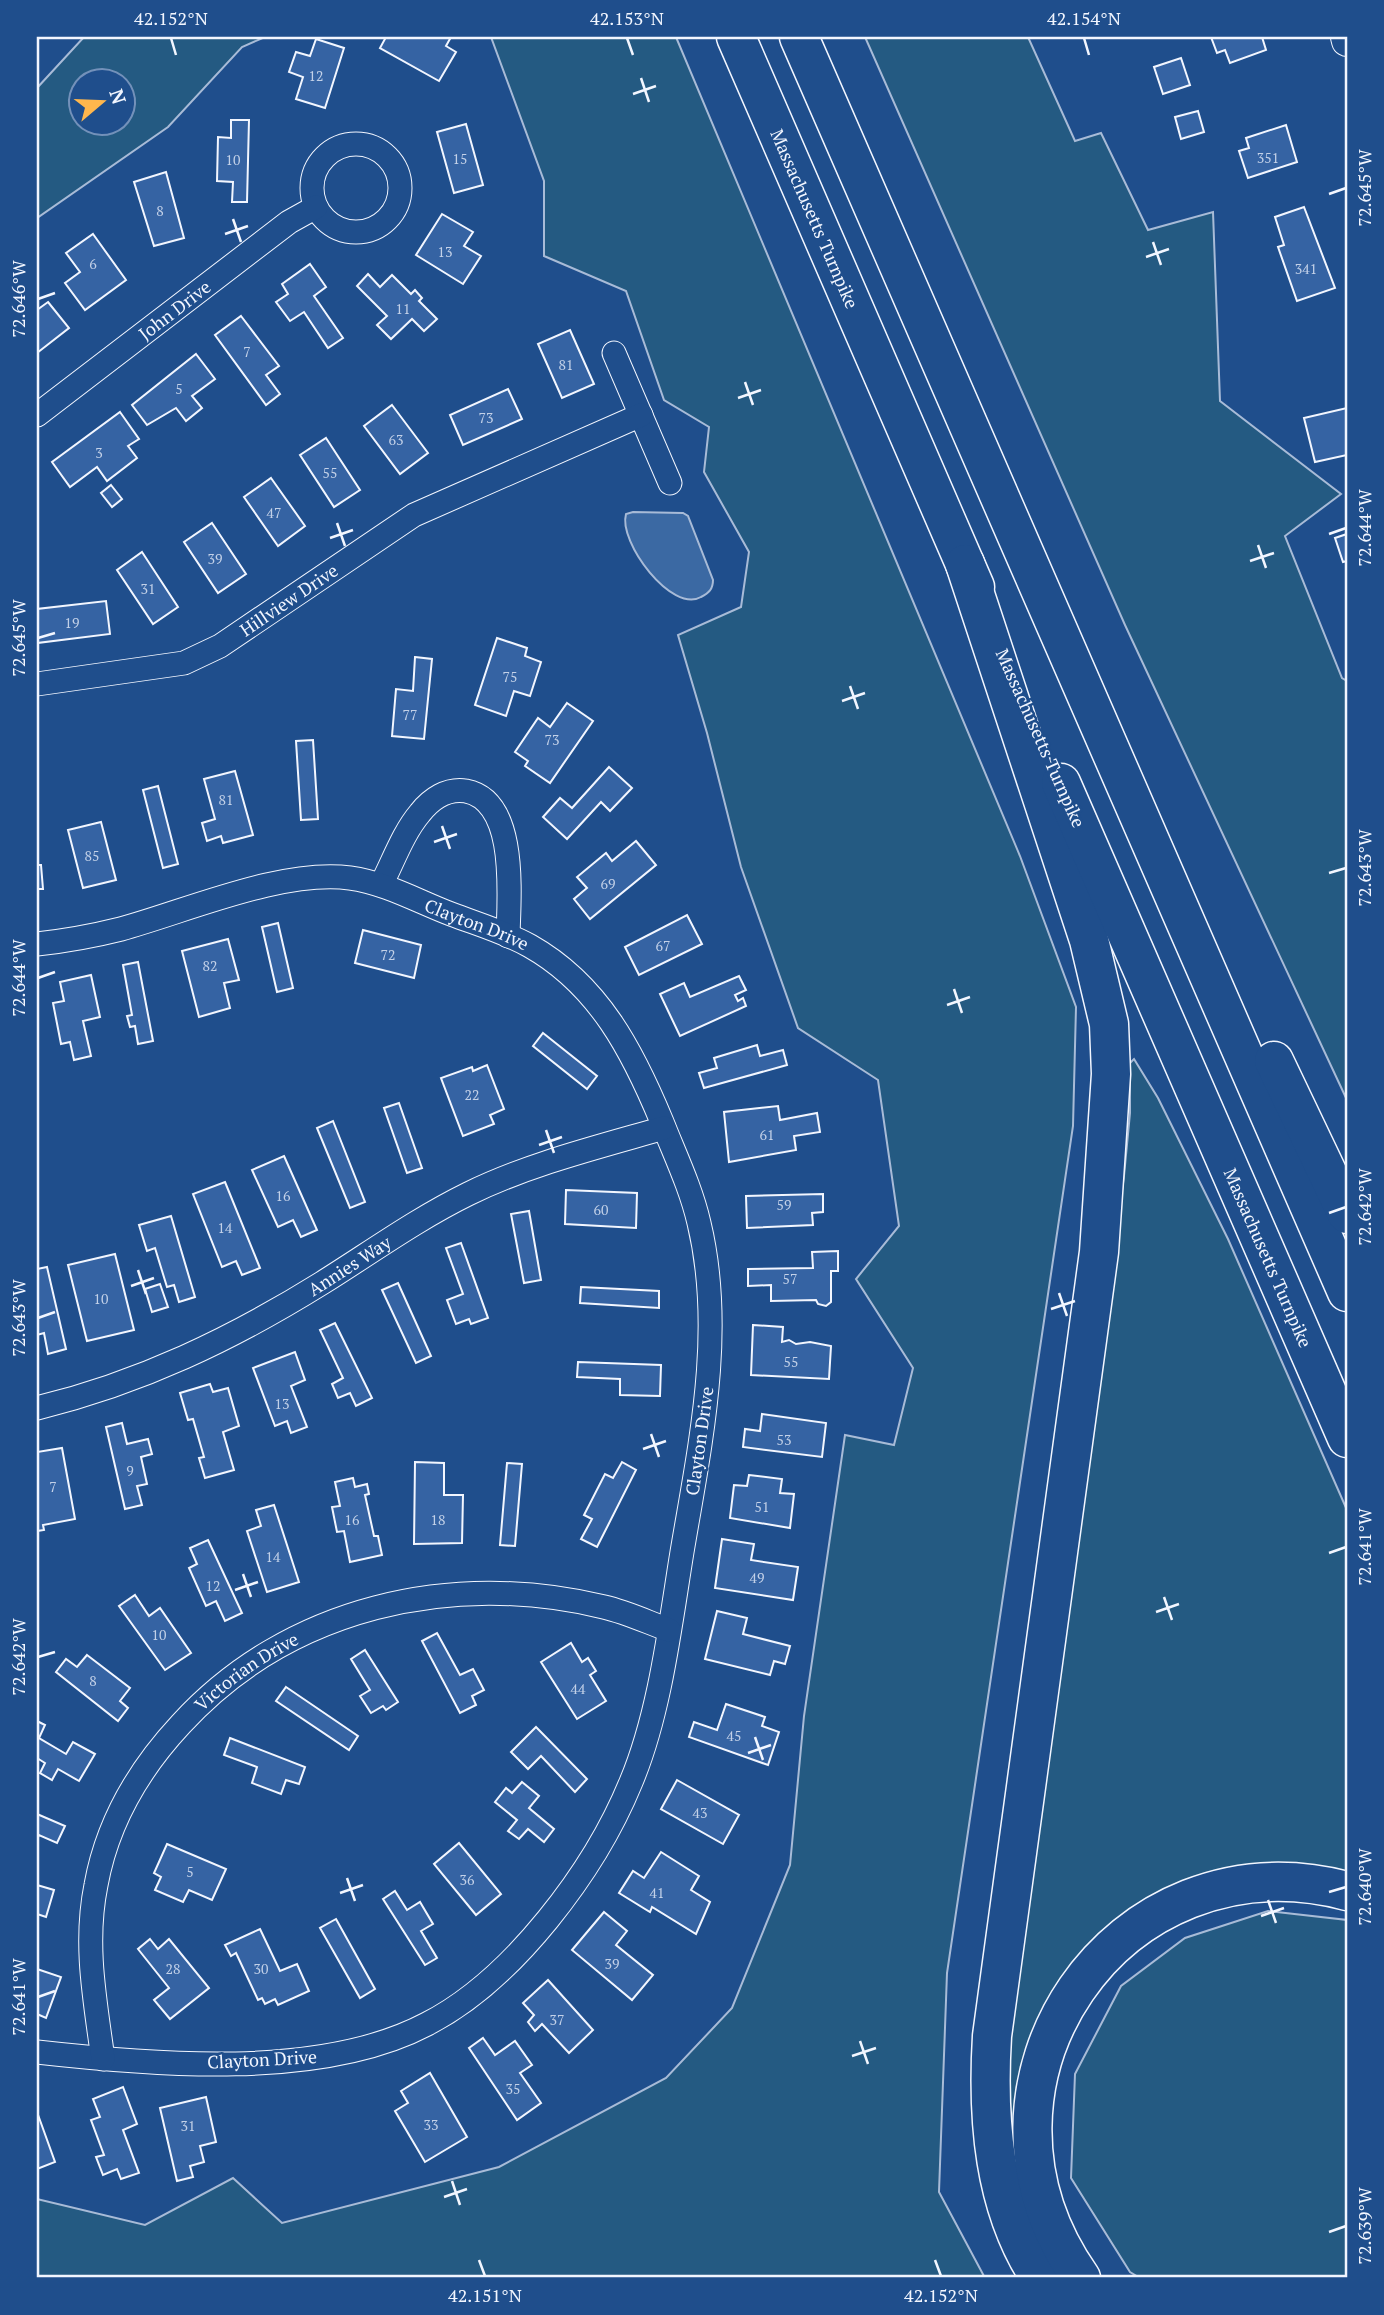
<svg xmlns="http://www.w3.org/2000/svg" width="1384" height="2315" font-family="'PT Serif',serif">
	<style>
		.green { fill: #245a82; stroke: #a8bbd7; stroke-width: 2; fill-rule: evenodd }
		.water { fill: #3b69a3; stroke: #a8bbd7; stroke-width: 2 }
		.building { fill: #3563a3; stroke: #f2f6ff; stroke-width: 2 }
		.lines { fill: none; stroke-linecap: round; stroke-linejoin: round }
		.minor-casing { stroke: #f2f6ff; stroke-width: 25 }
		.tertiary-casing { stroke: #f2f6ff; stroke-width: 32 }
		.motorway-casing { stroke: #f2f6ff; stroke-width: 41 }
		.minor { stroke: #1f4e8c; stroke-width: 23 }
		.tertiary { stroke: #1f4e8c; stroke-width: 30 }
		.motorway { stroke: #1f4e8c; stroke-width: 38 }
		.ticks { fill: none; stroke: #f2f6ff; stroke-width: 2.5 }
		.labels { text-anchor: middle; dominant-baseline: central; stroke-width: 5; stroke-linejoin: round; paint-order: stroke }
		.number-label { font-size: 14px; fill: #c3d1e8 }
		.street-label { font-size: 18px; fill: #f2f6ff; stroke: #1f4e8c }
		.neatline { fill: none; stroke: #f2f6ff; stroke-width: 2.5 }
		.ticks-label { font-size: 18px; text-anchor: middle; fill: #f2f6ff }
	</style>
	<rect width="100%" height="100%" fill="#1f4e8c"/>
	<!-- green -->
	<g class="green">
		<path d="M84,37H265L242,47L168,127L37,218V88ZM80,80H122V122H80Z"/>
		<path d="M491,37H676L1020,856L1076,1007L1073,1126L947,1973L939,2192L985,2278H37V2199L145,2225L233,2178L282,2223L499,2167L666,2078L732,2008L790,1865L804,1716L845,1435L894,1445L913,1368L856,1279L899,1226L878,1080L798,1028L741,867L707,733L678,635L741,607L749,552L704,472L709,427L664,400L626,291L544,256V181Z"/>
		<path d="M865,37H1028L1075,141L1101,133L1148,230L1213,212L1220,401L1341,494L1285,536L1342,678L1347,681V1100L1125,625Z"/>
		<path d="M1134,1059L1158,1098L1228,1239L1347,1510V1872L1289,1863L1236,1867L1211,1873L1168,1889L1092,1945L1021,2174L1023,2200L1015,2174L1004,2070L1124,1176L1130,1113V1063Z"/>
		<path d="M1268,1911L1347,1920V2278H1140L1130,2272L1071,2178L1075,2074L1121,1986L1185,1938Z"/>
	</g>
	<!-- water -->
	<path class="water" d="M633,512L683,513L688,516L713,580C713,589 709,593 701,597C672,614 618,542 626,514Z"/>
	<!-- building -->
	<g class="building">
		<path d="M386,37H451L446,46L456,52L439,81L380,48Z"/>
		<path d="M1211,37H1262L1266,50L1230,63L1225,50L1217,53Z"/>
		<path d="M316,39L344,48L325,108L296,99L303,77L289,72L296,52L310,56Z"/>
		<path d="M1181,58L1190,85L1163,94L1154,67Z"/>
		<path d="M1198,111L1204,132L1181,139L1175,117Z"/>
		<path d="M231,120H249L247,202H232L233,182L217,181L218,137L231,138Z"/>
		<path d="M466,124L483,185L454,193L437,132Z"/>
		<path d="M1286,125L1297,162L1248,178L1239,151L1249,148L1246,138Z"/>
		<path d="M166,172L184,238L154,246L134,182Z"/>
		<path d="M1304,207L1335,288L1297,301L1278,247L1284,245L1275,217Z"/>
		<path d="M442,214L473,232L464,246L481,256L463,284L416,255Z"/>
		<path d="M93,234L126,280L85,310L65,283L80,272L66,253Z"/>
		<path d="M310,264L326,287L314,296L343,338L328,348L304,312L290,321L276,302L288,294L282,284Z"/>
		<path d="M368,274L380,287L392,275L411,294L415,290L422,298L419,301L437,319L424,331L412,319L391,339L377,325L387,316L357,286Z"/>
		<path d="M48,302L69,328L37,353V310Z"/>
		<path d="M241,316L279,366L266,375L280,394L266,405L215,335Z"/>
		<path d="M570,330L594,384L562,398L538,344Z"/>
		<path d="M196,354L215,379L192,396L202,408L186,421L176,408L147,425L132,405Z"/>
		<path d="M508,389L522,419L463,445L450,415Z"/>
		<path d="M392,405L428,453L400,474L364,426Z"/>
		<path d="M1347,408V455L1315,462L1304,418Z"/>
		<path d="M120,412L139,439L128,446L137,458L107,481L97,467L70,487L52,462Z"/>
		<path d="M326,438L360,490L334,507L300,455Z"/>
		<path d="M271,478L305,526L278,546L244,497Z"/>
		<path d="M111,485L122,499L112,507L101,493Z"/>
		<path d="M212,523L246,574L218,593L184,542Z"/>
		<path d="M1347,534V561L1343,562L1335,538Z"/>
		<path d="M142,552L178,607L153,624L117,570Z"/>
		<path d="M106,601L110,634L37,643V609Z"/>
		<path d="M497,638L527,648L525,656L541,662L530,696L514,691L506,716L475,705Z"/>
		<path d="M415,657L432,659L424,739L392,736L396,689L413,691Z"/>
		<path d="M567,703L593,721L550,783L525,766L528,761L515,752L538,718L550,727Z"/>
		<path d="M313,740L318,819L301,820L296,741Z"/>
		<path d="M609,767L632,788L610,811L601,802L567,839L543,817L560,798L572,808Z"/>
		<path d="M235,771L253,835L223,843L221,836L207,841L202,823L215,819L204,779Z"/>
		<path d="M158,786L178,864L163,868L143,790Z"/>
		<path d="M101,822L116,880L83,888L68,830Z"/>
		<path d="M636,841L656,865L590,919L574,899L587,888L577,877L606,853L612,861Z"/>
		<path d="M37,865H41L43,889H37Z"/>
		<path d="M687,915L702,944L639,975L625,947Z"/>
		<path d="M278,923L293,988L277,992L262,927Z"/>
		<path d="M363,930L421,945L414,978L355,963Z"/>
		<path d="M228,939L239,980L224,983L230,1008L199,1017L182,951Z"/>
		<path d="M138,962L153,1041L138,1044L135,1026L130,1027L127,1016L132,1015L123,965Z"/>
		<path d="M91,975L100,1017L83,1021L91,1056L74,1060L70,1042L61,1044L53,1003L64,1001L60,982Z"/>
		<path d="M739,976L746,990L735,995L738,1001L743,998L746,1006L680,1036L660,994L684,983L690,997Z"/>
		<path d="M543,1033L597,1076L587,1089L533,1046Z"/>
		<path d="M757,1045L760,1056L783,1050L787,1065L704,1088L699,1073L717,1068L714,1058Z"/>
		<path d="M487,1065L504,1109L490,1115L494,1124L463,1136L441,1078L472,1067L473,1071Z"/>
		<path d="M399,1103L422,1168L407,1173L384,1108Z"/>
		<path d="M778,1106L780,1120L817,1113L820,1132L794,1136L796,1150L729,1162L724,1112Z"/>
		<path d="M333,1121L365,1202L350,1208L317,1128Z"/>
		<path d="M284,1156L317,1230L301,1237L293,1220L278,1227L252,1170Z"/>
		<path d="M225,1182L260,1268L242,1275L236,1261L222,1267L193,1194Z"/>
		<path d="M566,1190L637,1193L636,1228L565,1224Z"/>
		<path d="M823,1194V1212L812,1213L813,1225L747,1228L746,1196Z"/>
		<path d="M529,1211L541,1280L524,1283L511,1214Z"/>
		<path d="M171,1216L195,1297L179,1302L174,1285L167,1287L155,1248L147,1251L139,1225Z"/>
		<path d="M461,1243L488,1318L471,1324L469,1319L456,1324L447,1300L463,1294L446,1248Z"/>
		<path d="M838,1251V1271H831V1302L826,1306L818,1304L816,1300L771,1301V1285L748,1286V1269L813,1268L812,1252Z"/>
		<path d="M115,1254L134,1330L87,1341L68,1265Z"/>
		<path d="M47,1267L66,1349L48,1354L44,1333L37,1335V1269Z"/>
		<path d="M398,1283L431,1356L416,1363L382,1290Z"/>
		<path d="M160,1284L168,1307L152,1312L145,1289Z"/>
		<path d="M581,1287L659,1291V1308L580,1303Z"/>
		<path d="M335,1323L372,1398L356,1406L350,1393L338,1398L332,1384L343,1378L320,1330Z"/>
		<path d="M753,1325L783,1327L782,1342L789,1340L796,1344L810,1342L831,1346L829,1379L751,1375Z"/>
		<path d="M295,1352L305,1380L291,1386L307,1427L291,1433L287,1421L275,1426L253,1368Z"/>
		<path d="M578,1362L661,1365L660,1396L620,1395V1379L577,1377Z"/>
		<path d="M210,1384L213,1392L228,1388L239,1426L223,1432L234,1470L205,1478L199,1458L204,1457L193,1419L188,1420L180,1393Z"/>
		<path d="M762,1414L826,1423L822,1457L743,1447L745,1429L760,1431Z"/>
		<path d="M122,1423L127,1444L148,1439L152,1454L141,1457L147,1484L137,1486L142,1505L125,1509L106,1427Z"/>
		<path d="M62,1448L75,1519L43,1525L44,1530L37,1531V1452Z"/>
		<path d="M415,1462L444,1463V1495H463L462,1543L414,1544Z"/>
		<path d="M622,1462L636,1470L597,1547L581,1539L592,1519L584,1515L605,1474L613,1478Z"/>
		<path d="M507,1463L522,1464L515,1546L500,1545Z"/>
		<path d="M749,1475L782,1479L780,1493L794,1494L790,1528L730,1518L734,1485L747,1486Z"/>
		<path d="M353,1478L355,1487L367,1484L369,1494L365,1495L374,1536H378L382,1555L350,1562L344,1531L337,1532L332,1507L340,1506L335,1482Z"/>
		<path d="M274,1505L299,1582L267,1592L247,1531L261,1526L256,1510Z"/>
		<path d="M722,1539L754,1544L751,1560L798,1567L793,1600L715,1588Z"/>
		<path d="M208,1540L242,1613L225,1621L216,1601L206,1606L189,1568L197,1564L190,1548Z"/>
		<path d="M135,1595L149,1616L160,1608L191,1653L165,1670L119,1606Z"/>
		<path d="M717,1611L747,1618L743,1634L790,1646L785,1664L774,1661L770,1675L705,1659Z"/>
		<path d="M437,1633L460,1675L473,1669L484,1690L472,1696L476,1705L460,1713L422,1641Z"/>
		<path d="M571,1643L582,1662L588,1658L596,1671L590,1675L606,1701L577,1719L541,1662Z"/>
		<path d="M365,1650L398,1702L386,1710L383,1706L371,1713L360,1696L370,1690L351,1659Z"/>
		<path d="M87,1655L130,1688L120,1701L128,1708L118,1721L56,1672L66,1659L77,1667Z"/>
		<path d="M286,1687L358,1736L349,1750L276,1701Z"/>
		<path d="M726,1704L765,1717L762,1726L779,1732L768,1765L689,1737L694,1722L717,1730Z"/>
		<path d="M37,1721L45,1725L39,1738L66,1754L73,1742L95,1754L79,1781L58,1769L52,1780L40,1773L45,1763L37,1758Z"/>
		<path d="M536,1727L587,1779L575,1792L541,1756L528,1769L511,1752Z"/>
		<path d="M230,1738L305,1767L299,1784L286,1780L281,1794L252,1783L257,1767L224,1755Z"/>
		<path d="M677,1780L739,1815L723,1844L661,1809Z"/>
		<path d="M522,1782L539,1796L529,1808L554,1829L544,1842L528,1829L519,1839L508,1831L517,1820L495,1802L506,1788L512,1793Z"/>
		<path d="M37,1814L65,1826L57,1843L39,1835L37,1840Z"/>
		<path d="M459,1843L501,1894L476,1915L434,1864Z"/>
		<path d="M167,1844L226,1869L212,1900L189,1890L183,1902L155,1890L161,1877L154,1873Z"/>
		<path d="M661,1852L699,1876L691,1890L710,1902L696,1934L652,1907L650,1912L619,1893L633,1871L644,1878Z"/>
		<path d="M37,1885L54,1890L46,1917L37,1914Z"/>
		<path d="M395,1891L407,1910L420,1902L433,1924L421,1931L437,1958L425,1965L383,1899Z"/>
		<path d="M604,1912L627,1931L616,1945L653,1975L632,2000L572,1950Z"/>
		<path d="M336,1919L375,1989L360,1998L320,1928Z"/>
		<path d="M260,1929L280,1971L297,1964L309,1991L278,2005L275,1999L265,2004L262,1998L258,2000L236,1953L231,1956L225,1945Z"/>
		<path d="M150,1939L158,1949L169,1939L209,1988L170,2019L154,2000L169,1988L138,1949Z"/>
		<path d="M37,1969L61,1977L46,2018L37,2014Z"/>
		<path d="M548,1980L593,2030L569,2053L542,2024L535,2031L528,2022L534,2015L523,2003Z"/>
		<path d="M483,2038L495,2055L515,2041L532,2065L520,2073L541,2103L517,2120L469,2048Z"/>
		<path d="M430,2073L467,2137L425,2162L395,2111L408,2103L401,2091Z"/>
		<path d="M123,2087L137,2124L123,2130L139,2173L121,2179L117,2169L103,2175L96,2157L104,2155L91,2120L100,2117L93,2099Z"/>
		<path d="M206,2097L216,2142L200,2146L204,2162L190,2166L193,2177L177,2181L160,2108Z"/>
		<path d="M37,2112L55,2162L37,2169Z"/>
	</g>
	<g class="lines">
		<defs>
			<g id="minor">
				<circle cx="356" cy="188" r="44"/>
				<path d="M614,353L670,483"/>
				<path id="s1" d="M37,415L289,222L316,207"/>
				<path id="s2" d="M37,684L184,663L220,646L414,515L641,415"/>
				<path d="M381,885C393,862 403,833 420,813C431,799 447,788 466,791C518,801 509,896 508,936"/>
				<path id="s3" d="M37,944C65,941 93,936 121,929C187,911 282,869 350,878C386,883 417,901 451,914C477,924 505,932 530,946C599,985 633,1052 662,1122C675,1155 691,1188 699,1223C725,1331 700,1445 682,1552C670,1626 660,1713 631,1782C595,1870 513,1980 427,2024C321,2080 153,2065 37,2052"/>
				<path id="s4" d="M37,1408C140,1383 232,1339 322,1283C370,1253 417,1219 468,1194C529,1164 598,1147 664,1128"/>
				<path id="s5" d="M103,2059C95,2000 84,1944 96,1885C107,1824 139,1769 181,1724C288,1607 452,1570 604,1607C626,1612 647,1622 669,1630"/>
			</g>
			<path id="tertiary" d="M1346,37L1347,41"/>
			<g id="motorway">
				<path id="s6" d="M736,37L975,587"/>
				<path d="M799,37L1347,1292"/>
				<path d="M965,564L1089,940L1109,1024L1111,1074L1099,1252L992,2036C987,2118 993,2207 1040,2278"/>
				<path id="s7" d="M1061,783L1347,1438"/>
				<path d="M1274,1061L1347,1214"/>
				<path d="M1081,2278C944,2084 1117,1831 1347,1891"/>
			</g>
		</defs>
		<!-- minor casing -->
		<use href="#minor" class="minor-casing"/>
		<!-- tertiary casing -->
		<use href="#tertiary" class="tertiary-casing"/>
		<!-- motorway casing -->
		<use href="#motorway" class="motorway-casing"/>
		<!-- minor -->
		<use href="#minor" class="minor"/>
		<!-- tertiary -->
		<use href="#tertiary" class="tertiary"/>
		<!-- motorway -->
		<use href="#motorway" class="motorway"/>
	</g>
	<!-- ticks -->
	<path class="ticks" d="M171,38L176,55M627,38L633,55M1084,38L1089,55M641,78L649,102M633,94L656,86M1329,194L1346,188M233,219L241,242M225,234L248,226M1153,242L1161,265M1146,257L1169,249M38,299L55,293M745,382L753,405M738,398L761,390M337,523L345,546M1329,534L1346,528M330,538L353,530M1258,545L1266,568M1250,561L1274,553M38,638L55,633M850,686L858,709M842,701L865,693M442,826L450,849M434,842L457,834M1329,873L1346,868M38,978L55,972M954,989L962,1013M947,1005L970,997M546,1130L554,1153M539,1145L562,1137M1329,1213L1346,1207M138,1270L146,1294M131,1286L154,1278M1059,1293L1067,1316M1051,1309L1075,1301M38,1318L55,1312M651,1434L659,1457M643,1449L666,1441M1329,1553L1346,1547M243,1574L251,1597M235,1590L258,1582M1164,1597L1172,1620M1156,1612L1179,1604M38,1657L55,1652M755,1737L763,1760M748,1753L771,1745M347,1878L355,1901M1329,1892L1346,1887M340,1893L363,1885M1268,1900L1276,1923M1261,1916L1284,1908M38,1997L55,1991M860,2041L868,2064M852,2056L876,2048M452,2181L460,2205M444,2197L467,2189M1329,2232L1346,2226M479,2260L485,2276M935,2260L941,2276"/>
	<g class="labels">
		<!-- number labels -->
		<g class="number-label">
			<text x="316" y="75">12</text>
			<text x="1268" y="157">351</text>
			<text x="460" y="158">15</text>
			<text x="233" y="159">10</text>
			<text x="160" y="210">8</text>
			<text x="445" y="251">13</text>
			<text x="93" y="263">6</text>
			<text x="1306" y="268">341</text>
			<text x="403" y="308">11</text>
			<text x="247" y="351">7</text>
			<text x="566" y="364">81</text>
			<text x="179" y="388">5</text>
			<text x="486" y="417">73</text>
			<text x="396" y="439">63</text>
			<text x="99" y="452">3</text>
			<text x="330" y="472">55</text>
			<text x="274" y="512">47</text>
			<text x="215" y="558">39</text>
			<text x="148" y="588">31</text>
			<text x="72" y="622">19</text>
			<text x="510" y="676">75</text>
			<text x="410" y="714">77</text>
			<text x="552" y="739">73</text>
			<text x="226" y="799">81</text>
			<text x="92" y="855">85</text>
			<text x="608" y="883">69</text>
			<text x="663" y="945">67</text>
			<text x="388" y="954">72</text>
			<text x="210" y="965">82</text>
			<text x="472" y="1094">22</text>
			<text x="767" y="1134">61</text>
			<text x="283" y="1195">16</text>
			<text x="784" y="1204">59</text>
			<text x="601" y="1209">60</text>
			<text x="225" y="1227">14</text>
			<text x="790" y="1278">57</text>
			<text x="101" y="1298">10</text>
			<text x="791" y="1361">55</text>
			<text x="282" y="1403">13</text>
			<text x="784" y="1439">53</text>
			<text x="130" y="1470">9</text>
			<text x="53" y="1486">7</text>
			<text x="762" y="1506">51</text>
			<text x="352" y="1519">16</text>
			<text x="438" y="1519">18</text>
			<text x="273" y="1556">14</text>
			<text x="757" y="1577">49</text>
			<text x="213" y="1585">12</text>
			<text x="159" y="1634">10</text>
			<text x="93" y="1680">8</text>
			<text x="578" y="1688">44</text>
			<text x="734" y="1735">45</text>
			<text x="700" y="1812">43</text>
			<text x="190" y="1871">5</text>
			<text x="467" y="1879">36</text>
			<text x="657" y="1892">41</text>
			<text x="612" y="1963">39</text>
			<text x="173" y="1968">28</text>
			<text x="261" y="1968">30</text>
			<text x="557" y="2019">37</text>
			<text x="513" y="2088">35</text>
			<text x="431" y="2124">33</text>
			<text x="188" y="2125">31</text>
		</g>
		<!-- street labels -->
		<g class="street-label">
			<text stroke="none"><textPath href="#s6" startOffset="198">Massachusetts Turnpike</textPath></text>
			<text stroke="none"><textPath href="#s1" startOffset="173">John Drive</textPath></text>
			<text stroke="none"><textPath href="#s2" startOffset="271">Hillview Drive</textPath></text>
			<text transform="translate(1041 738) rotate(66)">Massachusetts Turnpike</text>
			<text stroke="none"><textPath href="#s3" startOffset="457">Clayton Drive</textPath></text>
			<text stroke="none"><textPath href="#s7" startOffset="518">Massachusetts Turnpike</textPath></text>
			<text stroke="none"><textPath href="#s4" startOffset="345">Annies Way</textPath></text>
			<text transform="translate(699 1441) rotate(-82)">Clayton Drive</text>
			<text stroke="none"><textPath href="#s5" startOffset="444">Victorian Drive</textPath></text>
			<text transform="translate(262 2059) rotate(-3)">Clayton Drive</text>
		</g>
	</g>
	<!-- border -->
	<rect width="1384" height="2315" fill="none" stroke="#1f4e8c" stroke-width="77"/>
	<!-- north arrow -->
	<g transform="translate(102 102) rotate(71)"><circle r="33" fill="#1f4e8c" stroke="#7391ba" stroke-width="2"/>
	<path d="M0-5L12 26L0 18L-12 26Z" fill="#ffb74d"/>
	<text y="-10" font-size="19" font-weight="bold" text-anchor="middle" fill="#f2f6ff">N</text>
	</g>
	<rect x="38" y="38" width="1308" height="2238" class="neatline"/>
	<g class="ticks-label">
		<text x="171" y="25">42.152°N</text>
		<text x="627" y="25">42.153°N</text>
		<text x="1084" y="25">42.154°N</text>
		<text transform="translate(1365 188) rotate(-90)" y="6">72.645°W</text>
		<text transform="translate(19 299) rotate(-90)" y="6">72.646°W</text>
		<text transform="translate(1365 528) rotate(-90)" y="6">72.644°W</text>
		<text transform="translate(19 638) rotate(-90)" y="6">72.645°W</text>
		<text transform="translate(1365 868) rotate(-90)" y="6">72.643°W</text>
		<text transform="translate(19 978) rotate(-90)" y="6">72.644°W</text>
		<text transform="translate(1365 1207) rotate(-90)" y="6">72.642°W</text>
		<text transform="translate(19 1318) rotate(-90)" y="6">72.643°W</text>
		<text transform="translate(1365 1547) rotate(-90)" y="6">72.641°W</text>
		<text transform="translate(19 1657) rotate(-90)" y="6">72.642°W</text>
		<text transform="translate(1365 1887) rotate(-90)" y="6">72.640°W</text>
		<text transform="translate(19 1997) rotate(-90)" y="6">72.641°W</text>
		<text transform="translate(1365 2226) rotate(-90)" y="6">72.639°W</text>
		<text x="485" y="2302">42.151°N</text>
		<text x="941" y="2302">42.152°N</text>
	</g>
</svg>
